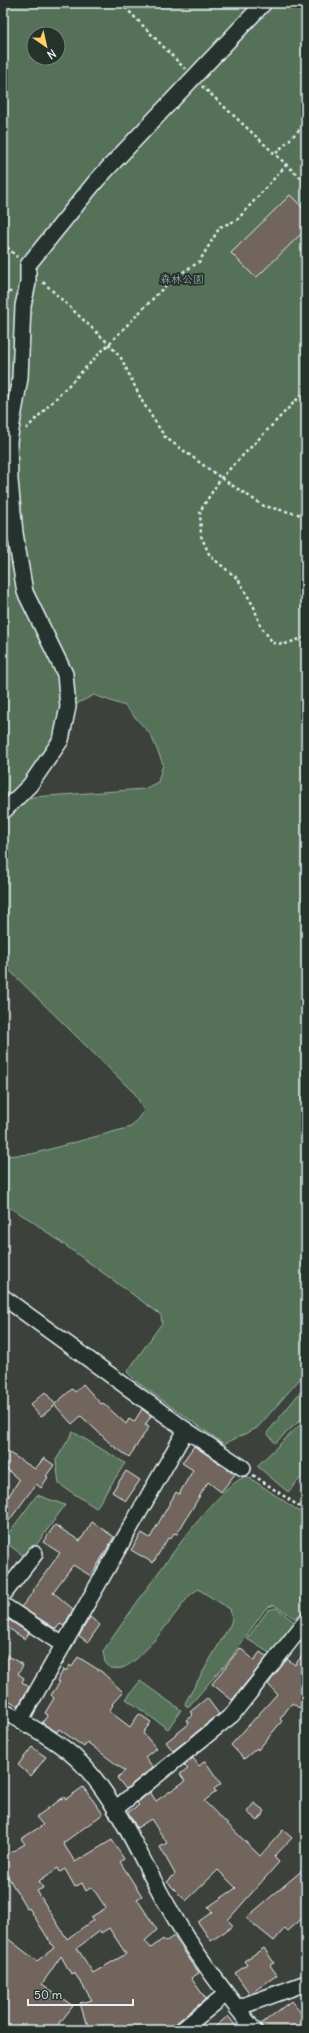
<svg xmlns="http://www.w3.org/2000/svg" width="309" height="2033" font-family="Delius,'Klee One',sans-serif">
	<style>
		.green { fill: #547158; stroke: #9eb1a8; fill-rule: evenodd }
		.building { fill: #71655d; stroke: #e8f1f8; fill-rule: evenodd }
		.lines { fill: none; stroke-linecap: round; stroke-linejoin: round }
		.street-casing { stroke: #e8f1f8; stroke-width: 18 }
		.path { stroke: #e8f1f8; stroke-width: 2.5; stroke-dasharray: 3 3; stroke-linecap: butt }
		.street { stroke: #26332d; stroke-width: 15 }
		.labels { text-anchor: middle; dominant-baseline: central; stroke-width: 4; stroke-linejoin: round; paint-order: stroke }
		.park-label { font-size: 11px; fill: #adbeb8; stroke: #26332d }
	</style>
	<rect width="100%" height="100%" fill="#3c423b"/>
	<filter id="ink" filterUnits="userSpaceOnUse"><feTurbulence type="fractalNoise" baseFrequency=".025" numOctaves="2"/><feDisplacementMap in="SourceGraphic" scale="8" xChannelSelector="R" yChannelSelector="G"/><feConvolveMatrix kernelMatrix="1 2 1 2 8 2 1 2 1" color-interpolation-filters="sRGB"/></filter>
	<g filter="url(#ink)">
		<!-- green -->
		<g class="green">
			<path d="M3,3H306V1372L257,1428L224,1444L137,1382L127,1372L162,1323L161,1315L29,1219L3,1204V1156L32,1154L131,1127L144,1111L136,1095L3,964V821L25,801L33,797L144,789L158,782L163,764L151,735L125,706L94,695L78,703L26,778L3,804ZM34,34H58V58H34Z"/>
			<path d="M306,1385V1415L275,1443L267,1433Z"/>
			<path d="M306,1419V1472L288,1492L257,1466Z"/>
			<path d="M73,1432L125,1463L96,1508L59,1484L56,1460Z"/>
			<path d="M247,1476L306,1516V1610L296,1619L274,1605L266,1608L230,1659L189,1706H186L185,1703L230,1625L232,1619L230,1609L198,1589L190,1595C174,1614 144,1660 122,1668C118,1669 114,1668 110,1668L105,1662L103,1651C127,1618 215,1484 247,1476Z"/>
			<path d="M37,1495L65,1505L27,1558L3,1541Z"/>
			<path d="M276,1608L296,1623L271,1654L247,1639L268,1610Z"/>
			<path d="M140,1681L181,1710L168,1729L126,1699Z"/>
		</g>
		<!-- building -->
		<g class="building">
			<path d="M290,195L306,211V229L256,278L231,253Z"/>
			<path d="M83,1384L101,1404L103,1403L126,1424L129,1419L134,1422L142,1409L151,1416L145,1425L149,1427L129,1457L112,1445L81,1416L72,1424L55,1405L41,1417L30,1405L45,1392L55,1404L72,1389L75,1392Z"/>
			<path d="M194,1446L235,1474L221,1492L208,1482L177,1534L174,1533L170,1539L168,1538L153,1563L131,1550L142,1533L150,1538L176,1492L179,1494L193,1470L182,1463Z"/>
			<path d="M3,1449L35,1469L44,1458L54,1465L46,1476L48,1477L41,1488L36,1484L3,1529V1505L19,1480L3,1466Z"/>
			<path d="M126,1471L140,1480L126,1501L112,1492Z"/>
			<path d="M92,1522L114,1537L91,1576L73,1565L53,1592L73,1609L64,1626L60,1624L56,1629L21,1607L34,1591L33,1590L60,1553L43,1542L55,1525L80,1541Z"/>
			<path d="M90,1617L100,1625L88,1642L79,1636Z"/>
			<path d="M9,1620L29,1633L25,1639L5,1626Z"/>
			<path d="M240,1648L254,1660L260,1652L267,1657L232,1700L212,1684Z"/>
			<path d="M306,1650V1698L299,1708L292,1703L280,1719L282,1721L258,1750L257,1748L244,1759L231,1745L277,1694L268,1684L287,1659L295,1665Z"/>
			<path d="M3,1653L23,1665L18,1674L24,1678L22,1682L29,1687L18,1706L3,1697Z"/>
			<path d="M78,1657L102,1672L123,1692L112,1704L113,1705L109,1711L130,1727L139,1714L151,1722L143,1733L156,1748L145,1757L153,1767L126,1789L117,1778L125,1771L87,1742L84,1747L59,1729L57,1732L42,1723L48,1715L45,1713L54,1698L51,1695L60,1682L57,1681L64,1669L66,1671L70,1665L72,1667Z"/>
			<path d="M207,1698L219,1714L173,1751L166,1742L189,1724L186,1720L193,1715L190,1712Z"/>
			<path d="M32,1747L46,1757L31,1776L18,1765Z"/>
			<path d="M193,1758L199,1766L205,1761L221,1784L214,1789L216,1792L204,1801L260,1856L283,1830L292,1838L274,1857L279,1862L228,1920L233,1926L211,1941L198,1922L212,1912L208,1907L236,1888L218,1870L186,1901L167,1882L175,1874L160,1847L167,1843L151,1819L137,1828L128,1812L139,1805L137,1803L150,1792L156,1801L185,1781L180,1774L188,1769L184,1765Z"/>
			<path d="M83,1787L103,1814L63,1843L75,1862L112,1840L124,1859L120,1862L142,1896L137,1899L157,1930L145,1941L151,1948L163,1939L165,1942L174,1936L199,1973L191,1978L206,1999L176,2023L173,2030H91L88,2022L86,2023L80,2003L92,2000L74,1972L71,1974L61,1956L42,1984L73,2006L54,2030H3V1935L37,1961L54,1948L29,1908L27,1909L8,1877L3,1880V1857L25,1844L21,1839L43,1825L36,1817L64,1797L66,1799ZM58,1868L60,1872L65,1869L75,1887L82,1883L86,1891L92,1887L106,1908L91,1917L93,1920L67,1939L37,1891L43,1888L39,1881ZM109,1928L126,1954L93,1973L77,1948L100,1931L101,1933Z"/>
			<path d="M254,1803L265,1811L258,1821L247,1812Z"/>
			<path d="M306,1867V1915L288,1931L285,1928L274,1941L246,1918Z"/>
			<path d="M264,1948L274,1963L270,1965L277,1975L250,1994L235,1973L247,1965L244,1961Z"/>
			<path d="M291,2001L306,2019V2030H263L261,2024Z"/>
			<path d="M228,2016L239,2030H211Z"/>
		</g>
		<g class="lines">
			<defs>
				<g id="street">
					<path d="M3,812L30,785L61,740L68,707L65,674L25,592L15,533L10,480L9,441L20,378L23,306L28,283V265L96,181L264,3"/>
					<path d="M3,1297L186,1430L243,1468"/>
					<path d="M3,1595L35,1554"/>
					<path d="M3,1605L63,1645"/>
					<path d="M3,1711C28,1725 61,1742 81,1763C119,1802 141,1861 169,1908C193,1951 224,1991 254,2030"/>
					<path d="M20,1721L186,1430"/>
					<path d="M115,1809L232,1715L306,1621"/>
					<path d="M237,2008L306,1983"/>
					<path d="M182,2030L226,1994"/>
				</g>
			</defs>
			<!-- street casing -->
			<use href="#street" class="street-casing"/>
			<!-- path -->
			<g class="path">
				<path d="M121,3L185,69"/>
				<path d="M202,86L306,183"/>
				<path d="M276,153L306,123"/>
				<path d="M3,243L17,257"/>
				<path d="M43,282L108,343L121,358L142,401L165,437L221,478L264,506L306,516"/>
				<path d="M3,295L12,291"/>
				<path d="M306,390L221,478L200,511L201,536L210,556L238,579L254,607L260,625L273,643L285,644L306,637"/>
				<path d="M26,429L172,279L199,262L220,227L237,220L287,164"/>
				<path d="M253,1475L306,1511"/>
			</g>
			<!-- street -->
			<use href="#street" class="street"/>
		</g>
	</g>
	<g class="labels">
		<!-- park labels -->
		<g class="park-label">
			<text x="182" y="279">森林公園</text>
		</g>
	</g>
	<!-- margin -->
	<rect width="309" height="2033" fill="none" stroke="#26332d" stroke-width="16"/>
	<rect x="8" y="8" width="293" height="2017" fill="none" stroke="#e8f1f8" stroke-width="1.5" filter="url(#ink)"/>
	<!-- north arrow -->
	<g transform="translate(46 46) rotate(146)"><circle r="19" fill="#26332d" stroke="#747f7e"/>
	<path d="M0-3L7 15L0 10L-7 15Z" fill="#ffd166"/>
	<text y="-6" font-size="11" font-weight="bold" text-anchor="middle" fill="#e8f1f8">N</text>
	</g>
	<!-- scale -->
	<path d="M28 1999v6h105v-6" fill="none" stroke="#e8f1f8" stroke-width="2"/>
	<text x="34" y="1999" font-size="12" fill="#e8f1f8" stroke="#26332d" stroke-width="3" paint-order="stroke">50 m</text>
</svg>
